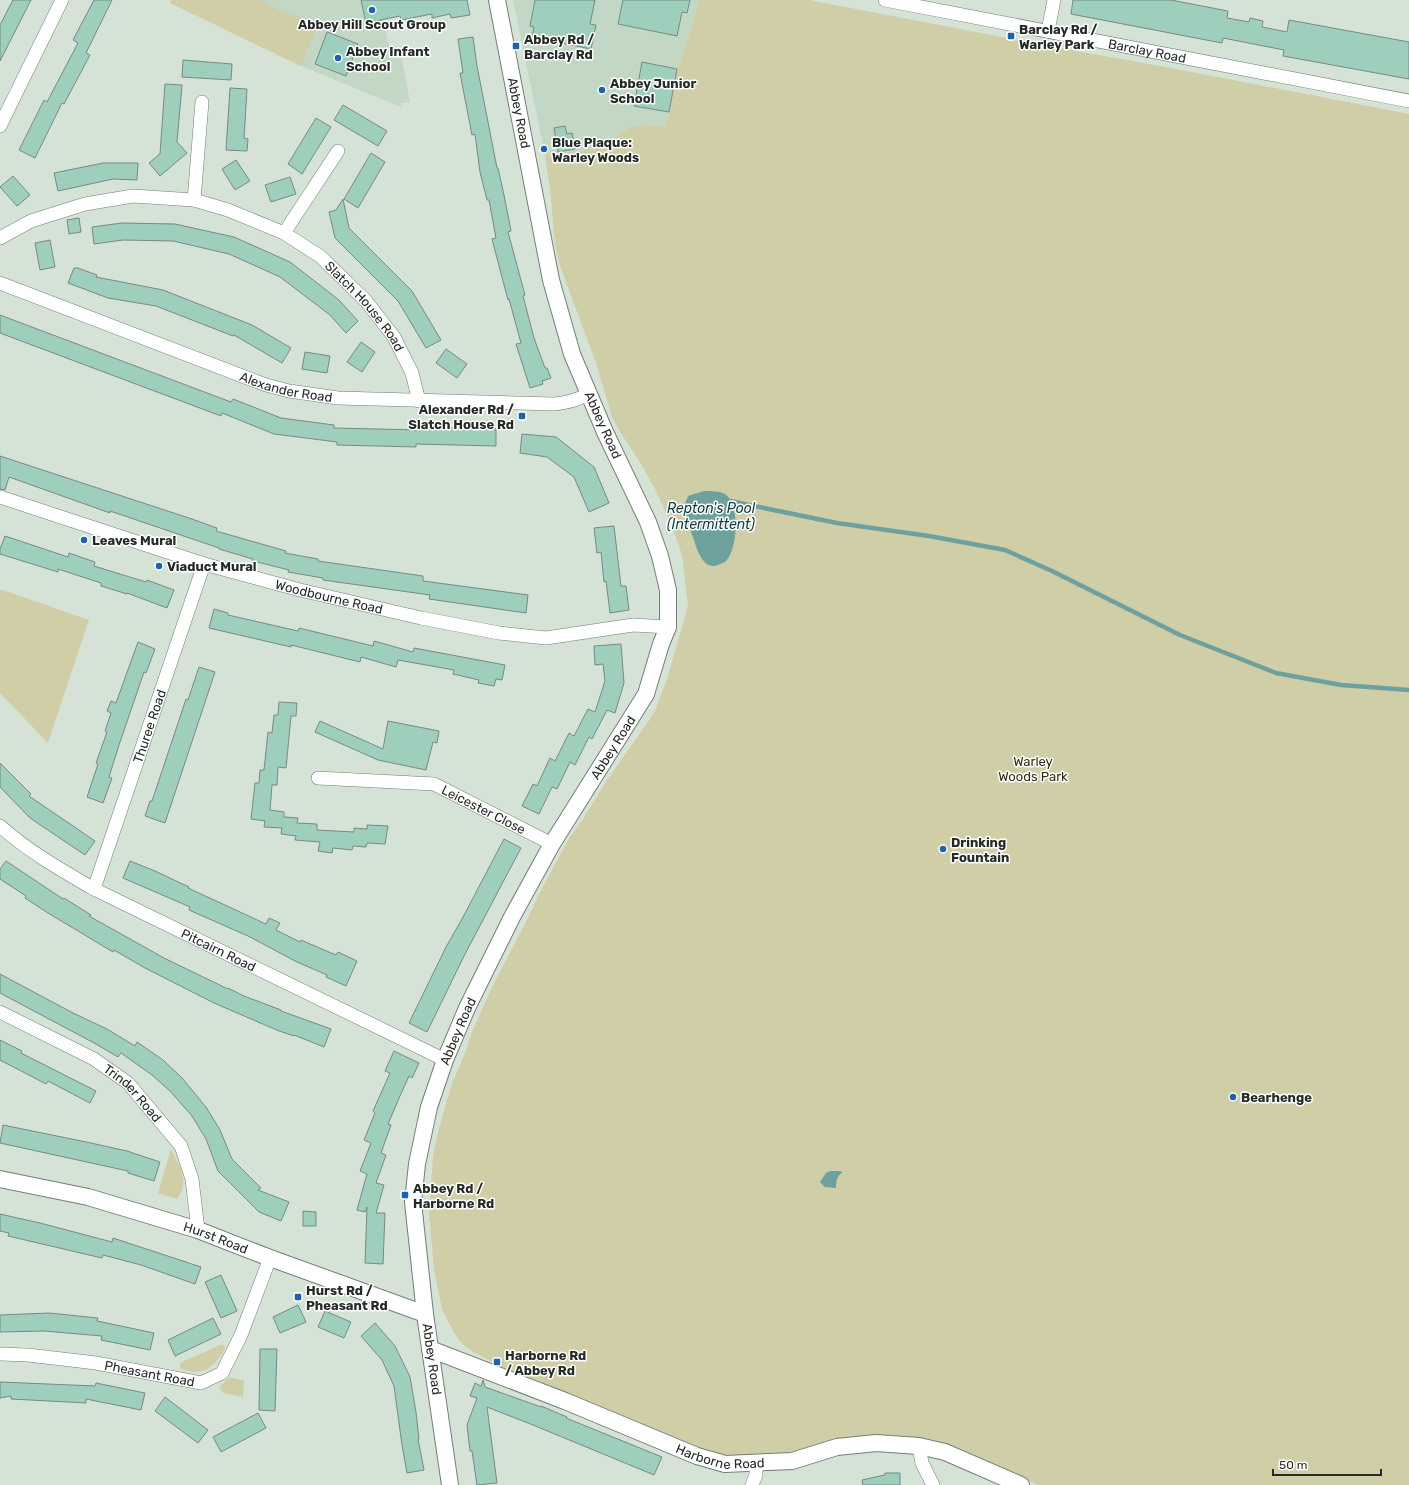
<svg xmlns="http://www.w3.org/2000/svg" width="1409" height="1485" font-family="Rubik,sans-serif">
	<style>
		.built { fill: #c3d7c5 }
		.green { fill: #d0cea7 }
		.water { fill: #6da19e }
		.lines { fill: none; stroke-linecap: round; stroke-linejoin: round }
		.stream { stroke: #6da19e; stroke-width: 4.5 }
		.building { fill: #9ecebc; stroke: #798983 }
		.minor-casing { stroke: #727f74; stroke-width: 14 }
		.tertiary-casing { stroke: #727f74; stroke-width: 18 }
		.minor { stroke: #fff; stroke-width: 13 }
		.tertiary { stroke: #fff; stroke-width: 16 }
		.poi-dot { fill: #1d61b1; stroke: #fff; stroke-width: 1.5 }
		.labels { text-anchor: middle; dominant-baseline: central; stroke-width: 3; stroke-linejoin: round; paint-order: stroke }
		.poi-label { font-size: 13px; font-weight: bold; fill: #252b26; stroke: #fff; text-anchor: start }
		.street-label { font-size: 13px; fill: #252b26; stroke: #fff }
		.park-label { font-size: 13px; fill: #312f0c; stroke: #fff }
		.water-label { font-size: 14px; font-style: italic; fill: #0e413f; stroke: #fff }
	</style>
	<rect width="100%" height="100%" fill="#d5e3d7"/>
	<!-- built -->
	<g class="built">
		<path d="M171,0H379L390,50L400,48L410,102L401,103V107L301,66L170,3Z"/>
		<path d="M513,0H699L683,55L677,69L666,127L648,125L633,127L627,130L604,146L597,148L545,155Z"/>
	</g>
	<!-- green -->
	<g class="green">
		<path d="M171,0H259L280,11L319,23L301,66L170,3Z"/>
		<path d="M699,0H809L1054,47L1166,67L1409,114V1485H1038L959,1448L935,1440L893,1435H872L835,1440L812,1448L776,1455L740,1456L705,1452L495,1364L467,1348L459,1340L453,1331L442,1309L434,1270L429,1213L433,1156L439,1128L452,1083L465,1053L472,1032L492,987L528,918L539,894L568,840L585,816L607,780L650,719L656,708L667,679L688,606L682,555L671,524L655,489L641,464L619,430L612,417L597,366L560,266L555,244L550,190L545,155L597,148C609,144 616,136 626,130C638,123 653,125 666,127L677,69L683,55Z"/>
		<path d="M0,589L89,620L48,743L0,693Z"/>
		<path d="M171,1149C179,1166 191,1181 177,1199L158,1193Z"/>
		<path d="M222,1344L225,1347C224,1352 221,1355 218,1359C210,1372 194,1375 180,1368V1365L182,1362Z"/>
		<path d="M230,1377L244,1381L243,1397L223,1393L219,1387Z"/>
	</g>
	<!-- water -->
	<g class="water">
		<path d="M704,491C710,491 720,491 725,494C740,505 738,548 726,561C725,562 721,564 718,565C704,571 697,550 694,540C692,534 683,510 683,508C684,504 687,500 688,496Z"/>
		<path d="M830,1171H838L843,1172C837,1176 836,1180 836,1188L825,1187L820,1182L826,1173Z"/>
	</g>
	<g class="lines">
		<!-- stream -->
		<path class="stream" d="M725,500L837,523L929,536L1005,550L1052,571L1180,635L1276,673L1341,685L1409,690"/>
	</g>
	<!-- building -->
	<g class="building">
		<path d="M13,0H31L0,61V25Z"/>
		<path d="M94,0H112L86,53L90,55L64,104L62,103L35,158L19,150L44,100L47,102L78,43L73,40Z"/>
		<path d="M361,0H467L470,15L451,18L450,14L432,18V14L401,20L400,16L366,23Z"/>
		<path d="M535,0H595L590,24L596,25L591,49L532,37L534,27L530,26Z"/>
		<path d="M623,0H690L687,13L682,12L677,36L618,24Z"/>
		<path d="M1073,0H1171L1228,11L1227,18L1249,22L1250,18L1263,21L1262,27L1287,32L1289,20L1409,42V79L1283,56L1284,50L1223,38L1222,43L1071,14Z"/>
		<path d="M327,32L358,44L346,76L315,64Z"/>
		<path d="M473,37L477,66L497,168H498L504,195L511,231L508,232L525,295L523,296L534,338L545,368H547L551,378L542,381L543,384L530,388L516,344L521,343L509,299L508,300L492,239L496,238L489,200H487L480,172L475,134L472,135L460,73H463L458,39Z"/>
		<path d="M183,60L232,64L231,80L182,77Z"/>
		<path d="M642,62L677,69L669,112L634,106Z"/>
		<path d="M165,84L182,85L177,142L187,153L160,176L149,163L160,154Z"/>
		<path d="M230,88L247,89L244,138L248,139L247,151L226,150Z"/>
		<path d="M343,105L387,131L378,146L334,120Z"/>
		<path d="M316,118L331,127L302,174L288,164Z"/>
		<path d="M565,126L567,134L572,133L575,149L558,152L554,128Z"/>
		<path d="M371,153L385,162L358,208L344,199Z"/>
		<path d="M236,160L250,181L235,190L222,169Z"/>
		<path d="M103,163H138L137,180L113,179L58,191L54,173Z"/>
		<path d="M13,176L30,195L17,206L0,187Z"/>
		<path d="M290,177L296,194L271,202L265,185Z"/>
		<path d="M343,199L349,228L412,291L441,340L426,348L398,301L335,238L329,212L336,210Z"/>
		<path d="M79,218L81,232L69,234L67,220Z"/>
		<path d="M122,223L175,224L234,237L290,262L339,300L358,321L346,333L330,315L280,277L229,254L173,241L123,240L94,244L92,227Z"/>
		<path d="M50,240L55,267L40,270L35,243Z"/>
		<path d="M74,268H78L97,275L96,277L163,290L252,325L291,348L282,363L234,335L233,336L156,306L108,298L68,283Z"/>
		<path d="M0,315L231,402L233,399L281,418L334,425V428L421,430V427L496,429V446L416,444V447L337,445V442L274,434L222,413L221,416L0,333Z"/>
		<path d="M361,342L375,352L362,372L347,362Z"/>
		<path d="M446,349L467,364L457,378L436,363Z"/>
		<path d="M305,352L330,356L327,373L302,369Z"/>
		<path d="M522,434L556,437L594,467L609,503L589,512L574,477L547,457L520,453Z"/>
		<path d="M0,456L189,518L217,528L216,531L286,551L285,553L318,559V561L423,576V581L528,595L526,613L429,599L430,595L323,580V578L288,572L289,570L253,561V559L219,549V548L110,511V513L9,477L5,490L0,489Z"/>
		<path d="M614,526L621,586H626L629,610L610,613L606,581L604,582L601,552L597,553L594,528Z"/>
		<path d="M5,536L68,557L69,553L95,562L94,566L146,582L147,580L174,590L167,608L127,593V594L101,586V583L58,569V572L0,554V549Z"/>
		<path d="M214,609L228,613V615L298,631L299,628L373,646L374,641L413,652L414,648L505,665L502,680L496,679L494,686L478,683L479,680L453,674L454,670L398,660L396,667L361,657L360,662L291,645V647L209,628Z"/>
		<path d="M138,642L155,649L146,673L144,672L119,745L109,777L112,778L103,803L87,797L98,764L96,763L107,732L105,731L111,713L107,711L111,701L116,703Z"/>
		<path d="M621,644L624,683L615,713L607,710L592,739L589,737L575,765L570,762L557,789L552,787L539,814L522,806L533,784L537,786L550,758L555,761L569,733L574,736L588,709L595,712L605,681L603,664L595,665L594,646Z"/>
		<path d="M199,667L215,672L165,823L145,816L150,801H152L186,699L188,700Z"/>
		<path d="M279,702L297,703L296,716H291L286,768L278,767L277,785H272L270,810L284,812V817L298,818L297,823L317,824V830L354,832V828L367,829V825L388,826L385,844L367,843L366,847L353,846L352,850L333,848L332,853L318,851L320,842L295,840L296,836L281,834L282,828L264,827L265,821L251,819L255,783H259L260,770H264L268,732L272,733L274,715H278Z"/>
		<path d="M320,721L383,749L388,721L439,731L437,743L433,742L426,770L378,760L315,732Z"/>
		<path d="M0,763L31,794L29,796L95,841L85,855L30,818L0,787Z"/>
		<path d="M504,839L521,848L464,956L427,1032L409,1023L446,947L462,919Z"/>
		<path d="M6,861L63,899L64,898L91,915L89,916L164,958L228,989V988L244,996L281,1010V1011L331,1029L324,1047L294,1035V1036L279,1031L214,1003L145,968L114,950L113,952L48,913L25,898L26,896L0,879V869Z"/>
		<path d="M130,861L155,871L189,887L188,888L266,924L269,918L280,923L276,930L300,942L301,940L336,955L338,952L357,961L346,986L326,977L327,975L297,962L248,936L189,910L190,907L123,878Z"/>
		<path d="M0,974L73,1013L107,1029L135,1046L137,1042L163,1060L182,1078L206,1107L220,1130L232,1159L261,1188L258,1190L289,1202L281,1221L259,1212L218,1171L206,1139L192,1116L170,1091L152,1075L121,1053L118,1057L96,1044L0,993Z"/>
		<path d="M0,1040L22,1051L21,1053L96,1091L90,1103L48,1081L46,1084L0,1060Z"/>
		<path d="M394,1051L419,1063L412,1078L409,1076L400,1096L388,1124L391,1125L381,1153L386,1155L376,1183L384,1185L376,1213H385L383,1264L365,1263L367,1207L365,1212L357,1210L367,1174L360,1171L371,1143L364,1140L375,1113L373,1111L390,1073L385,1071Z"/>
		<path d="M3,1125L91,1143L127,1151L160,1162L154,1181L128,1173V1171L0,1143Z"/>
		<path d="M303,1211L316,1212V1226H303Z"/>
		<path d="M0,1214L40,1223L112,1242L113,1238L201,1267L195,1284L141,1265L103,1255L102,1258L8,1236L9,1233L0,1231Z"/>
		<path d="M221,1275L237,1311L221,1318L205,1282Z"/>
		<path d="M298,1305L306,1322L280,1333L273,1317Z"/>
		<path d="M325,1311L351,1322L344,1338L318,1327Z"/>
		<path d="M49,1313L98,1318L97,1321L154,1333L150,1350L101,1340L102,1336L44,1331L0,1332V1315Z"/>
		<path d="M213,1318L221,1334L175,1356L168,1340Z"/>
		<path d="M375,1323L395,1346L410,1377L416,1412L419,1439H418L424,1470L407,1473L402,1445L394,1386L382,1360L361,1336Z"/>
		<path d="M260,1349H277L275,1411L259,1410Z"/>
		<path d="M483,1380L485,1387L541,1407V1406L567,1417L566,1418L662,1457L654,1475L533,1425L487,1407L497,1483L477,1485L472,1451H470L467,1425L477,1398L470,1396L475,1383L481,1386Z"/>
		<path d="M0,1382L95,1386L96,1383L145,1393L141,1410L86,1399V1403L11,1399V1396L0,1398Z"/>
		<path d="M165,1397L208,1430L198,1443L155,1411Z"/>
		<path d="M258,1413L266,1428L221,1452L213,1437Z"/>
		<path d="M885,1473H900V1485H863L862,1480L885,1475Z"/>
	</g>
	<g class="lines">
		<defs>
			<g id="minor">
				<path id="s1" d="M885,0L1409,101"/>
				<path d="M1048,31L1054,0"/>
				<path d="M0,126L62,0"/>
				<path d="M194,200L202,102"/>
				<path d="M284,233L338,151"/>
				<path id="s2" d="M0,238L31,221L85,204L133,196L194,200L228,210L284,233L321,257L366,301L394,337L412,373L419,401"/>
				<path id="s3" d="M0,283L266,385L289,391L338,398L554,404C567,403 577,400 589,394"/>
				<path id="s4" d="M0,497L204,564L300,590L421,618L499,633L546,638L633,625L668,627"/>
				<path id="s5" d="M318,778L434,784L552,844"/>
				<path id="s6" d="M0,826C28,851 61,870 94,889L445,1060"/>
				<path id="s7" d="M94,889L204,564"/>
				<path id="s8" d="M0,1012L94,1059L128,1083L181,1146L192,1179L198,1230"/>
				<path id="s9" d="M0,1354L28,1355L96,1363L201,1383L222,1373L241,1335L270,1258"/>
				<path d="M919,1446L922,1463L933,1485"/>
				<path d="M752,1485L756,1475V1462"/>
			</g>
			<g id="tertiary">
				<path id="s10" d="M0,1179L88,1197L198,1230L270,1258L425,1314"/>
				<path id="s11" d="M430,1349L565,1401L697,1456L725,1464L792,1461L837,1447L876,1443L919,1446L945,1452L1021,1485"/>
				<path id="s12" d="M450,1485L425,1314L413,1202L417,1164L429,1107L445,1060L467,1008L512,917L552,844L646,694L661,644L668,627V590L660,556L648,522L605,432L572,354L551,280L497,0"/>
			</g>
		</defs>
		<!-- minor casing -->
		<use href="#minor" class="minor-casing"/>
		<!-- tertiary casing -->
		<use href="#tertiary" class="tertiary-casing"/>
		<!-- minor -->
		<use href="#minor" class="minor"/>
		<!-- tertiary -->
		<use href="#tertiary" class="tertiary"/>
	</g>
	<!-- markers -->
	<g class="poi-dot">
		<circle cx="372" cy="10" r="4"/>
		<rect x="1007" y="32" width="8" height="8" rx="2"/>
		<rect x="512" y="42" width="8" height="8" rx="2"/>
		<circle cx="338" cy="58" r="4"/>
		<circle cx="602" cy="90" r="4"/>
		<circle cx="544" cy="149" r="4"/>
		<rect x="518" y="412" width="8" height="8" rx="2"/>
		<circle cx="84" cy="540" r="4"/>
		<circle cx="159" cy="566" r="4"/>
		<circle cx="943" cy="849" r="4"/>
		<circle cx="1233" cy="1097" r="4"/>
		<rect x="401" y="1191" width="8" height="8" rx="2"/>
		<rect x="294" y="1293" width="8" height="8" rx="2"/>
		<rect x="493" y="1358" width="8" height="8" rx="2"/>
	</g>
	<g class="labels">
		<!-- poi labels -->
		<g class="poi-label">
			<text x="372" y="24" text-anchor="middle">Abbey Hill Scout Group</text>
			<text x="1019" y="29">Barclay Rd /<tspan x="1019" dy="15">Warley Park</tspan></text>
			<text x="524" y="39">Abbey Rd /<tspan x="524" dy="15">Barclay Rd</tspan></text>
			<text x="346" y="51">Abbey Infant<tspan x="346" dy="15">School</tspan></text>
			<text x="610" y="83">Abbey Junior<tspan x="610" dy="15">School</tspan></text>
			<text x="552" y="142">Blue Plaque:<tspan x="552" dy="15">Warley Woods</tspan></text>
			<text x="514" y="409" text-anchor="end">Alexander Rd /<tspan x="514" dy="15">Slatch House Rd</tspan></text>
			<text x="92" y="540">Leaves Mural</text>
			<text x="167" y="566">Viaduct Mural</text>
			<text x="951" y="842">Drinking<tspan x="951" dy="15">Fountain</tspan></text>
			<text x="1241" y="1097">Bearhenge</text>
			<text x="413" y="1188">Abbey Rd /<tspan x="413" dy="15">Harborne Rd</tspan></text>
			<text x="306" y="1290">Hurst Rd /<tspan x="306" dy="15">Pheasant Rd</tspan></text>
			<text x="505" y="1355">Harborne Rd<tspan x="505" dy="15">/ Abbey Rd</tspan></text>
		</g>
		<!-- street labels -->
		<g class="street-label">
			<text stroke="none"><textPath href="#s1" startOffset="267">Barclay Road</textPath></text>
			<text transform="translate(519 113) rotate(79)">Abbey Road</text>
			<text stroke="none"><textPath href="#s2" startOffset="408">Slatch House Road</textPath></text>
			<text stroke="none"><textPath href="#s3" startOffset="305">Alexander Road</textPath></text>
			<text transform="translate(603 425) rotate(66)">Abbey Road</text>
			<text stroke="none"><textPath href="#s4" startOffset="344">Woodbourne Road</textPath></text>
			<text stroke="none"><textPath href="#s7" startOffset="172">Thuree Road</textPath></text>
			<text stroke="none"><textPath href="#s12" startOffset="787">Abbey Road</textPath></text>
			<text stroke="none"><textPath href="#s5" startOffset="172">Leicester Close</textPath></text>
			<text stroke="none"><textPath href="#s6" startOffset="252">Pitcairn Road</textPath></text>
			<text stroke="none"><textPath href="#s12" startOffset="463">Abbey Road</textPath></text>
			<text stroke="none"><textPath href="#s8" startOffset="157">Trinder Road</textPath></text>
			<text stroke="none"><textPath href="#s10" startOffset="224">Hurst Road</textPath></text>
			<text transform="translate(432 1359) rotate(82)">Abbey Road</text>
			<text stroke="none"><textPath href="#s9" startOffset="151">Pheasant Road</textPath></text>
			<text stroke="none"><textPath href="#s11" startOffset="311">Harborne Road</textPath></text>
		</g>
		<!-- park labels -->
		<g class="park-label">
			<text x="1033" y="761">Warley<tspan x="1033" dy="15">Woods Park</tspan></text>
		</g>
		<!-- water labels -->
		<g class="water-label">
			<text x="711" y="508">Repton's Pool<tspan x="711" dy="16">(Intermittent)</tspan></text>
		</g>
	</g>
	<!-- scale -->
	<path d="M1273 1469v6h108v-6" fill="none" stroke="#252b26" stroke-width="2"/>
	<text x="1279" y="1469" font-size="12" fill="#252b26" stroke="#ffffff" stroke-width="3" paint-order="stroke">50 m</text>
</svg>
